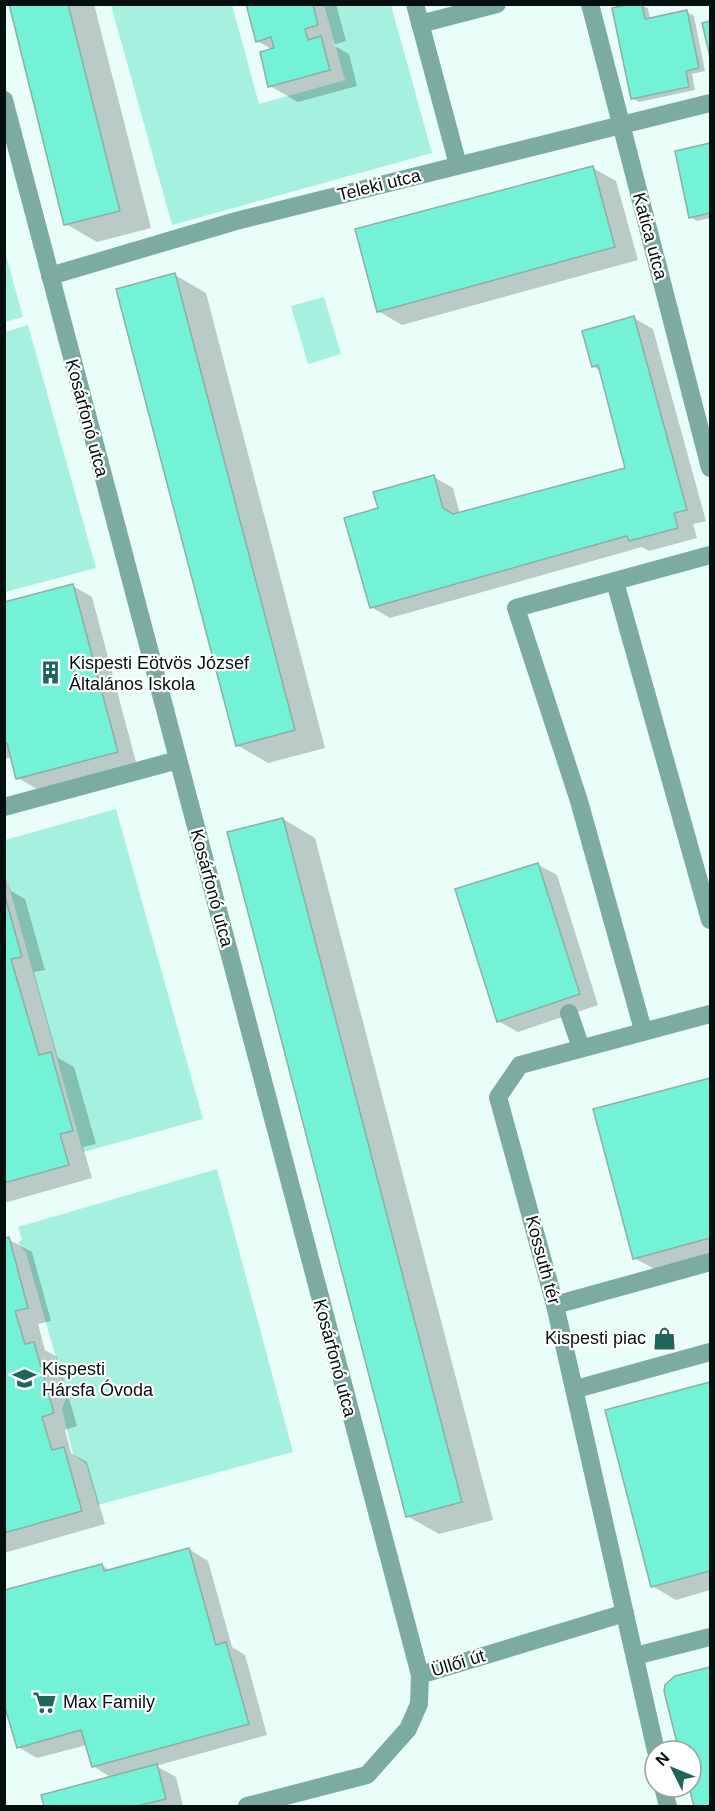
<svg xmlns="http://www.w3.org/2000/svg" width="715" height="1811" font-family="Helvetica,sans-serif">
	<style>
		.green { fill: #a5f0de }
		.shadow { fill: #0003 }
		.building { fill: #73f2d8; stroke: #8dafa6; stroke-width: 1.5 }
		.lines { fill: none; stroke-linecap: round; stroke-linejoin: round }
		.minor { stroke: #7caca1; stroke-width: 18 }
		.labels { text-anchor: middle; dominant-baseline: central; stroke-width: 4.5; stroke-linejoin: round; paint-order: stroke }
		.street-label { font-size: 18px; fill: #04100d; stroke: #fff }
		.poi-label { font-size: 18px; fill: #04100d; stroke: #fff; text-anchor: start }
	</style>
	<rect width="100%" height="100%" fill="#e9fef9"/>
	<!-- green -->
	<g class="green">
		<path d="M111,5H232L259,104L345,80L324,5H391L432,153L172,225Z"/>
		<path d="M4,248L23,317L5,322H4Z"/>
		<path d="M324,297L341,354L308,364L291,306Z"/>
		<path d="M28,325L96,568L5,592V332Z"/>
		<path d="M116,809L203,1119L83,1152L5,872V840Z"/>
		<path d="M217,1169L293,1452L98,1505L86,1464L73,1454L62,1409L67,1396L26,1253L18,1242L22,1240L18,1227Z"/>
	</g>
	<!-- shadow -->
	<g class="shadow">
		<path d="M10,4H94L151,228L97,242L66,224Z"/>
		<path d="M248,4H336L346,41L333,45L349,54L357,86L298,102L270,86L273,50L257,41Z"/>
		<path d="M637,4L648,8L650,19L687,12L694,16L705,71L692,74L695,90L639,102L632,98Z"/>
		<path d="M710,144V218L697,221L690,217L677,152Z"/>
		<path d="M593,168L616,181L638,260L402,325L378,311Z"/>
		<path d="M175,275L206,293L325,748L268,763L237,745Z"/>
		<path d="M634,318L653,329L706,521L693,524L697,538L649,551L642,547L390,618L371,607L380,509L434,477L453,488L460,514L627,469L600,371L593,366Z"/>
		<path d="M73,586L92,597L136,762L37,789L18,778L12,757L4,759V604Z"/>
		<path d="M283,819L315,838L493,1520L439,1534L407,1516Z"/>
		<path d="M537,864L557,875L598,1005L518,1032L498,1021Z"/>
		<path d="M4,872L11,891L25,899L45,970L34,972L58,1058L74,1067L96,1144L83,1147L92,1178L4,1203Z"/>
		<path d="M710,1079V1257L658,1271L634,1258L595,1111Z"/>
		<path d="M8,1239L32,1252L51,1321L38,1324L45,1350L57,1357L77,1426L65,1430L71,1453L87,1462L105,1524L4,1553V1240Z"/>
		<path d="M710,1384V1590L676,1600L652,1586L606,1411Z"/>
		<path d="M189,1549L208,1561L232,1647L245,1655L267,1735L156,1766L176,1777L183,1806H46L43,1796L112,1778L93,1766L87,1745L37,1758L18,1747L101,1565L111,1571Z"/>
		<path d="M710,1669V1806H695L690,1787L691,1751H681L676,1678Z"/>
	</g>
	<!-- building -->
	<g class="building">
		<path d="M9,4H68L120,211L64,225Z"/>
		<path d="M246,4H313L318,25L305,29L308,40L321,36L330,70L268,87L260,52L274,48L271,37L256,42Z"/>
		<path d="M630,4H642L645,19L687,10L699,68L686,71L689,87L631,99L612,8Z"/>
		<path d="M710,21V57L702,23Z"/>
		<path d="M710,143V213L689,218L675,151Z"/>
		<path d="M593,166L615,247L377,312L355,229Z"/>
		<path d="M175,273L295,730L236,746L116,289Z"/>
		<path d="M634,316L687,510L674,513L678,528L629,541L627,536L370,608L344,518L378,508L373,492L434,475L443,508L453,514L625,468L598,365L592,367L582,331Z"/>
		<path d="M73,584L118,752L16,779L7,743L4,744V602Z"/>
		<path d="M283,818L462,1502L406,1517L227,832Z"/>
		<path d="M538,863L580,994L497,1022L455,889Z"/>
		<path d="M4,893L22,957L11,959L39,1055L51,1052L73,1131L60,1134L69,1165L4,1183Z"/>
		<path d="M710,1078V1238L633,1259L593,1109Z"/>
		<path d="M9,1237L28,1308L15,1311L25,1344L34,1342L54,1413L42,1417L52,1450L64,1447L82,1511L4,1533V1238Z"/>
		<path d="M710,1382V1571L651,1587L605,1410Z"/>
		<path d="M189,1548L216,1645L226,1642L249,1724L92,1767L81,1730L17,1748L4,1704V1590L102,1564L104,1571Z"/>
		<path d="M710,1667V1806H694L689,1787H691V1751H679L664,1691L665,1685L675,1676Z"/>
		<path d="M157,1764L166,1799L137,1806H44L41,1795Z"/>
	</g>
	<g class="lines">
		<!-- minor -->
		<g class="minor">
			<path d="M415,4L458,165"/>
			<path d="M590,4L710,468"/>
			<path d="M420,24L497,4"/>
			<path d="M4,100L420,1675"/>
			<path d="M50,276L236,221L710,103"/>
			<path d="M615,582L710,920"/>
			<path d="M4,807L178,760"/>
			<path d="M569,1013L581,1048"/>
			<path d="M643,1030L579,801L516,608L710,555"/>
			<path d="M555,1305L710,1262"/>
			<path d="M576,1389L710,1352"/>
			<path d="M635,1656L710,1637"/>
			<path d="M656,1751L555,1305L498,1097L520,1065L710,1014"/>
			<path d="M663,1787L668,1806"/>
			<path d="M247,1806L367,1775L408,1729L419,1704L420,1675L625,1613"/>
		</g>
	</g>
	<!-- icons -->
	<defs>
		<symbol id="building-bare" viewBox="-9 -9 18 18"><path d="M-4-6H4V6H1V3H-1V6H-4ZM-2.5-4.3h1.7v1.8h-1.7ZM.8-4.3h1.7v1.8H.8ZM-2.5-1h1.7V.8h-1.7ZM.8-1h1.7V.8H.8Z" fill="#1f6558" stroke="#fff" stroke-width="2.5" paint-order="stroke"/></symbol>
		<symbol id="shop-bare" viewBox="-9 -9 18 18"><path d="M-5-2.5h2.3a2.7 3.5 0 0 1 5.4 0H5L5.5 6h-11ZM-1.5-2.5h3a1.5 2.3 0 0 0-3 0Z" fill="#1f6558" stroke="#fff" stroke-width="2.5" paint-order="stroke"/></symbol>
		<symbol id="school-bare" viewBox="-9 -9 18 18"><path d="M0-5L7-2L0 1L-7-2ZM-4 1L0 2.5L4 1V4Q0 6-4 4Z" fill="#1f6558" stroke="#fff" stroke-width="2.5" paint-order="stroke"/></symbol>
		<symbol id="supermarket-bare" viewBox="-9 -9 18 18"><path d="M-6-5.5h2.5l.6 2H6L4.5 2H-2.5L-4.4-4H-6ZM-1.5 3.2a1.3 1.3 0 1 0 .1 0ZM3 3.2a1.3 1.3 0 1 0 .1 0Z" fill="#1f6558" stroke="#fff" stroke-width="2.5" paint-order="stroke"/></symbol>
	</defs>
	<g fill-rule="evenodd">
		<use href="#building-bare" x="34" y="656" width="33" height="33"/>
		<use href="#shop-bare" x="648" y="1322" width="33" height="33"/>
		<use href="#school-bare" x="8" y="1362" width="33" height="33"/>
		<use href="#supermarket-bare" x="28" y="1686" width="33" height="33"/>
	</g>
	<g class="labels">
		<!-- street labels -->
		<g class="street-label">
			<text transform="translate(379 185) rotate(-14)">Teleki utca</text>
			<text transform="translate(650 236) rotate(75)">Katica utca</text>
			<text transform="translate(87 418) rotate(75)">Kosárfonó utca</text>
			<text transform="translate(212 888) rotate(75)">Kosárfonó utca</text>
			<text transform="translate(543 1260) rotate(75)">Kossuth tér</text>
			<text transform="translate(335 1358) rotate(75)">Kosárfonó utca</text>
			<text transform="translate(458 1663) rotate(-17)">Üllői út</text>
		</g>
		<!-- poi labels -->
		<g class="poi-label">
			<text x="69" y="663">Kispesti Eötvös József<tspan x="69" dy="21">Általános Iskola</tspan></text>
			<text x="646" y="1338" text-anchor="end">Kispesti piac</text>
			<text x="42" y="1369">Kispesti<tspan x="42" dy="21">Hársfa Óvoda</tspan></text>
			<text x="63" y="1702">Max Family</text>
		</g>
	</g>
	<!-- border -->
	<rect width="715" height="1811" fill="none" stroke="#04100d" stroke-width="12"/>
	<!-- north arrow -->
	<g transform="translate(673 1769) rotate(313)"><circle r="28" fill="#ffffff" stroke="#9b9f9e" stroke-width="1.5"/>
	<path d="M0-4.5L10 22L0 15L-10 22Z" fill="#1f6558"/>
	<text y="-9" font-size="16" font-weight="bold" text-anchor="middle" fill="#04100d">N</text>
	</g>
</svg>
